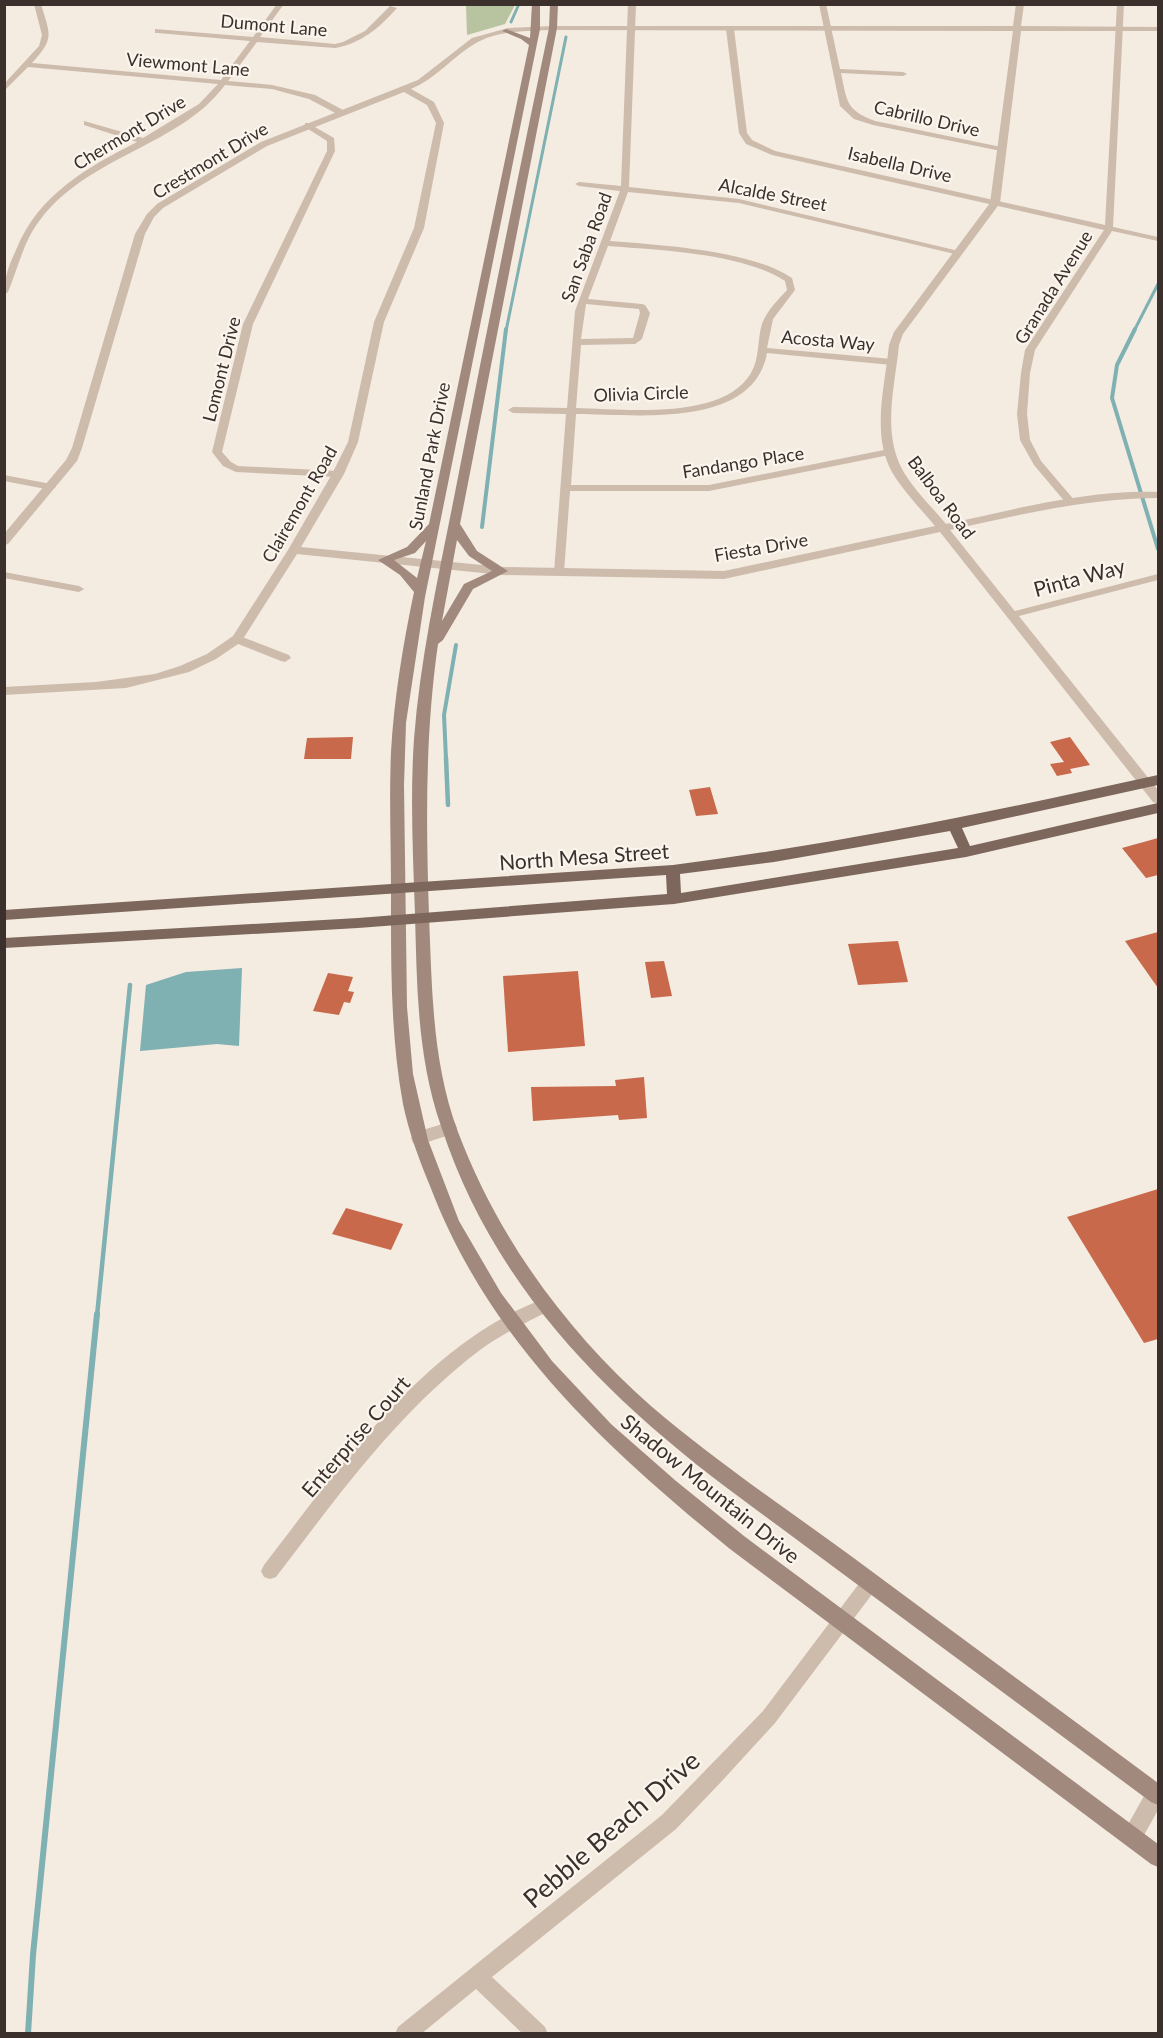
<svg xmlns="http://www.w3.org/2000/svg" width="1163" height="2038" font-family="Lato,sans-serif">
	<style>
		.green { fill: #b8c4a0 }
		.water { fill: #7fb0b2 }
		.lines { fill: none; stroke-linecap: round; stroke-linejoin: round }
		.stream-far3 { stroke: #7fb0b2; stroke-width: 3 }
		.stream-far2 { stroke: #7fb0b2; stroke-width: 4 }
		.stream-far1 { stroke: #7fb0b2; stroke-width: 4.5 }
		.stream { stroke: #7fb0b2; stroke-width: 6 }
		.building { fill: #c8694b }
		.minor { fill: #cdbbac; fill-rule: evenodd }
		.tertiary { fill: #cdbbac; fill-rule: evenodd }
		.secondary { fill: #a18a7d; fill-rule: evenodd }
		.primary { fill: #7d675c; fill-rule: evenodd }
		.labels { text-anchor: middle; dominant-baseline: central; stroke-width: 4.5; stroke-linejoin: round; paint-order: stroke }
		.far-street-label { font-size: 18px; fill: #3b302b; stroke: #fbf5ee }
		.street-label { font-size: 21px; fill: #3b302b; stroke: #fbf5ee }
		.near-street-label { font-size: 26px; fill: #3b302b; stroke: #fbf5ee }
	</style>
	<rect width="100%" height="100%" fill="#f4ebe1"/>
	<!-- green -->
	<path class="green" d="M294,4H515V5L505,24L467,35L466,6Z"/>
	<!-- water -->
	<path class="water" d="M242,968L239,1046L217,1044L140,1051L146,985L186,972Z"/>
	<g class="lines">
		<!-- stream-far3 -->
		<g class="stream-far3">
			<path d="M511,22L519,4"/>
			<path d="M506,331L566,37"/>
			<path d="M1134,331L1158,284"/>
		</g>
		<!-- stream-far2 -->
		<g class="stream-far2">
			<path d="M1135,329L1117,365L1112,398L1158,549"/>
			<path d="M482,527L506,329"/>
			<path d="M446,759L444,715L456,645"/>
		</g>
		<!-- stream-far1 -->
		<g class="stream-far1">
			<path d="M446,758L448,805"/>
			<path d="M97,1316L130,985"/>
		</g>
		<!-- stream -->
		<path class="stream" d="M28,2034L33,1955L97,1314"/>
	</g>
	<!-- building -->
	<g class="building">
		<path d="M353,737L351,759H304L307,738Z"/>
		<path d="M1070,737L1090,765L1070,769L1072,773L1057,776L1050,764L1064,762L1050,742Z"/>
		<path d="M710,787L718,814L696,816L689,790Z"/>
		<path d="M1158,838V875L1146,878L1122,848Z"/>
		<path d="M1158,932V988L1125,941Z"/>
		<path d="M898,941L908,982L858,985L848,944Z"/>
		<path d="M664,961L672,996L651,998L645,962Z"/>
		<path d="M578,971L585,1046L508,1052L503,976Z"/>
		<path d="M328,973L353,977L348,991L354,992L350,1003L344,1002L339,1015L313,1011Z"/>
		<path d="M644,1077L647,1118L619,1120L618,1115L533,1121L531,1087L616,1086L615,1080Z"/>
		<path d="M1158,1189V1339L1144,1343L1067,1217Z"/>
		<path d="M346,1208L403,1224L391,1250L332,1234Z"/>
	</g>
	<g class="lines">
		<!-- minor -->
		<g class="minor">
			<path d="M34,4H41C50,35 55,38 32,63L221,80L250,41L158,33H155V29L253,37L277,4H284L260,37L335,44L343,42L365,31L390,6L397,8C379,28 362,43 335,48L257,42L228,81L272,85L315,95L345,111V115H339L309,99L272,89L225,85C180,146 89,155 40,220C24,240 18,268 8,292L4,295C4,278 9,265 16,250C38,195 86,168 137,142L84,125V121L143,138L199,104L218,84L28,67L4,91V84L39,46L42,35Z"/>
			<path d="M628,4H636L629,187L739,199L963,252L959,255L739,203L628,192L610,241C660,245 750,250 792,278L795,290L773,319L767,348L892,359L897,362L892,365L767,353C753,430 633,414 576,414L571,485H709L889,449L894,452L889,455L709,491H570L564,572L559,575L554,572L566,414L513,413L508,410L513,407L567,408L575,311L620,191L579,186L575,184L579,182L621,186ZM608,246C658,250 742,253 785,281L787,290C778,300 767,310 762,324C757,340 760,358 751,373C723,421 624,409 576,408L581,345L635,344L642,339L650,313L645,305L642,304L588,299ZM586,304L639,309L640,313L633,338L581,339Z"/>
			<path d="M819,4H826L840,69L903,72L907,74L903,76L841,73C847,102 846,110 875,121L1006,148V152L873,125L854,119L840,106Z"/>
			<path d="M1117,4H1124L1113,227L1158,237V241L1112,231L1035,350L1030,373L1027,414L1030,440L1041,461L1075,501L1070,504L1066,503L1034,465L1020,440L1017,414L1021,373L1025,350L1104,230L772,155L746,144L739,133L726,29L730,27L734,29L747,133L752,140L775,151L1105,225Z"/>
			<path d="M308,123L334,138L335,151L253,324L222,452L231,462L238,466L338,471L343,474L338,477L236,472L223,466L212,452L243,324L327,151V141L305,127V123Z"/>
			<path d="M4,475L51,484L56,487L51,490L4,481Z"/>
			<path d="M4,572L79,586L84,589L79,592L4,578Z"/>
			<path d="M1158,574V580L1011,618L1006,615L1007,613Z"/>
			<path d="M237,635L289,655L291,658L285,662L281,661L233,642L231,639Z"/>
			<path d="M546,1298L551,1300L554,1305L551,1310C527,1322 502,1334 480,1350C398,1412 338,1496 276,1577L270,1579L264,1577L261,1571L264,1565C339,1468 426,1342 546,1298Z"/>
			<path d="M870,1575L876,1577L879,1583L876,1589L775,1723L721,1782L676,1829L492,1977L545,2027L548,2034H523L476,1989L421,2034H395L398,2027L662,1815L763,1711L864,1577Z"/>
		</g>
		<!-- tertiary -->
		<g class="tertiary">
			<path d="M1016,4H1024L1021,26L1158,27V31H1021L1000,203L903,334L899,345C895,386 882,431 902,469C913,489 932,507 946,524C1016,509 1086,490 1158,492V498C1087,498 1019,515 950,530L1158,790V804L1153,802L940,532L724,579L502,575L297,554L241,642L216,659L189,672L126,688L4,695V687L96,682L155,674L180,666L207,654L233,636L288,550L332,474L348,442L374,322L414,228L436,123L427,105L404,92L267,146L163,208L154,217L145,234L82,448L77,461L8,544L4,545V534L66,460L72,448L135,234L147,214L157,204L261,142L418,80L472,38L508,28L553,26H1013ZM553,30L1013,31L990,203L894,332L889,345C885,386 871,434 892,472C903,491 921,509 935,526L724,571L502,567L301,547L344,474L358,442L384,322L424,228L444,123L434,102L411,89C437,78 452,57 476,43C498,30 528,31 553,30Z"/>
			<path d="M449,1122L455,1123L457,1128L455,1133L419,1145L413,1143L411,1138L413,1133Z"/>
			<path d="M1156,1784L1158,1785V1810L1139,1844L1132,1847L1125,1844L1122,1837L1125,1830L1149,1787Z"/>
		</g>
		<!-- secondary -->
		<g class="secondary">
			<path d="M532,4H540V29L425,597L406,723L404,785L407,1007L413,1074L428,1140L459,1221L501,1293L552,1361L611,1424L676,1481L744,1536L1158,1844V1867L1151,1864L730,1549C605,1447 489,1341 430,1186C419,1159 409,1133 403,1104C390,1033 391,960 391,888C391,843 389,798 391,752C394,699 403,644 414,592L400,575L378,560L407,547L429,524L529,45L521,39L502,31L506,29L530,38ZM426,541L417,578L394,560L415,553Z"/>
			<path d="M550,4H558L557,28L460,524L477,551L508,571L473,589L443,640L438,644C425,735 426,823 429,915C432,989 432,1062 458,1132C498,1238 567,1332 651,1406C714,1460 784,1507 851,1556C953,1632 1056,1707 1158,1783V1805L1151,1802L727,1488C600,1392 492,1282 441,1126C417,1057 417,986 415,914C413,856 410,797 414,739C421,649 442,561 459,472C488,324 518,176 549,28ZM457,540L469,556L492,571L464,584L442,621Z"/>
		</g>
		<!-- primary -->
		<path class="primary" d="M1158,775V785L962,828L970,846L1158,803V813L966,857L674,904L358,928L4,948V938L358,918L667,894L666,875L4,920V910L673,865C837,844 996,811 1158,775ZM950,831L958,848L681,893L680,874L774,862Z"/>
	</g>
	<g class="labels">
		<!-- far-street labels -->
		<g class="far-street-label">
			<text transform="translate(274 25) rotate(5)">Dumont Lane</text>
			<text transform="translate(188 64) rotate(5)">Viewmont Lane</text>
			<text transform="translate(927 118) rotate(13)">Cabrillo Drive</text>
			<text transform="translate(129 132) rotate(-31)">Chermont Drive</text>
			<text transform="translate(210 160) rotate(-31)">Crestmont Drive</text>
			<text transform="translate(900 164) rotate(13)">Isabella Drive</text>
			<text transform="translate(773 194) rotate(11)">Alcalde Street</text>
			<text transform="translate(586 247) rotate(-70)">San Saba Road</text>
			<text transform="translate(1053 287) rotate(-58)">Granada Avenue</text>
			<text transform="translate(828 340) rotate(5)">Acosta Way</text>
			<text transform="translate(221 369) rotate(-76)">Lomont Drive</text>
			<text transform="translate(641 393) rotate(-2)">Olivia Circle</text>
			<text transform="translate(429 456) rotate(-79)">Sunland Park Drive</text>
			<text transform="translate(743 462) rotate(-9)">Fandango Place</text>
			<text transform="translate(942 497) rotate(53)">Balboa Road</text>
			<text transform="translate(299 504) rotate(-60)">Clairemont Road</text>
			<text transform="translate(761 547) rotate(-10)">Fiesta Drive</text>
		</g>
		<!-- street labels -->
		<g class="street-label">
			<text transform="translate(1079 577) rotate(-15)">Pinta Way</text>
			<text transform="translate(584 856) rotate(-4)">North Mesa Street</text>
			<text transform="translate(355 1436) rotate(-49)">Enterprise Court</text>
			<text transform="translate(711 1488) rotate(39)">Shadow Mountain Drive</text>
		</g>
		<!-- near-street labels -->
		<g class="near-street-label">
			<text transform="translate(611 1829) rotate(-41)">Pebble Beach Drive</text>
		</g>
	</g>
	<!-- border -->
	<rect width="1163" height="2038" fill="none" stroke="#3b302b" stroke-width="12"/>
</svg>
